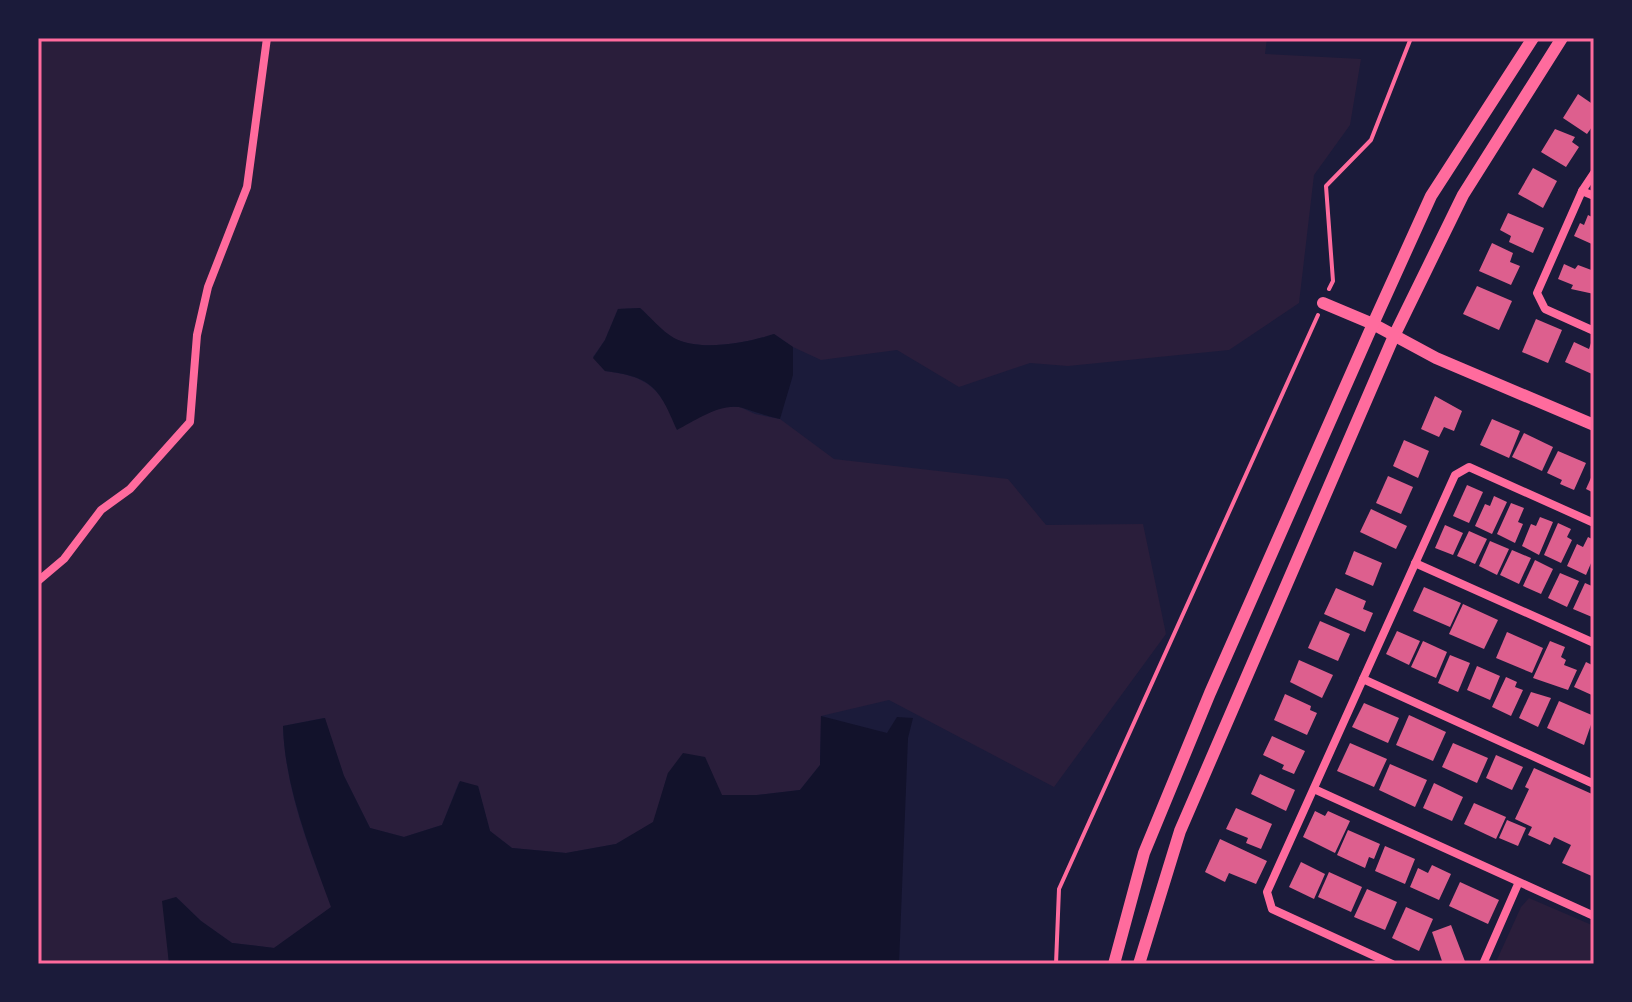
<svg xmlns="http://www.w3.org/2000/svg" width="1632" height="1002" font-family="'Nunito Sans',sans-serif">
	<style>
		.green { fill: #2a1e3b }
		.water { fill: #12122b }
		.building { fill: #dd5f8e }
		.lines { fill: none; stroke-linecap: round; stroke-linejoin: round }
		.path { stroke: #ff6b9d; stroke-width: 4 }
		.minor { stroke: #ff6b9d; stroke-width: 8 }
		.tertiary { stroke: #ff6b9d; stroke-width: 12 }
		.neatline { fill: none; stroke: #ff6b9d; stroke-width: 3 }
	</style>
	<rect width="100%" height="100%" fill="#1b1b3a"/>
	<!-- green -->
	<g class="green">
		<path d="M38,38H1267L1265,54L1361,59L1350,125L1314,175L1299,303L1229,350L1068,366L1030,363L959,387L897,350L821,360L793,347L774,334C748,343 699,352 673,338C661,331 650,317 640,308L618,309L605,340L593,357L605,371C633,375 651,379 666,405L740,407L755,414L780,419L834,459L1008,479L1046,525L1143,524L1166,634L1054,787L889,700L821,716L820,765L800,790L757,795H721L705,757L668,773L654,822L616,844L566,853L512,848L490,831L478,786L459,782L442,825L404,837L370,828L344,776L324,718L283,726C285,788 309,850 332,907L274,948L232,943L201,921L176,897L168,946L169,964H38Z"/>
		<path d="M1529,898L1594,926V964H1495L1521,907Z"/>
	</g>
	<!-- water -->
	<g class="water">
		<path d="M640,308C650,317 662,331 674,338C699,352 748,343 774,334L793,347V375L780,419C767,416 755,412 743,408C721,402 695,421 677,430C659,388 653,377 605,371L593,358L605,340L618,309Z"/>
		<path d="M821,716L887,733L897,717L913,718L908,738L899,964H169L162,901L176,897L201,921L232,943L274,948L331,907C310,849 285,788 283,726L325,718L344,776L370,828L404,837L442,825L460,781L478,786L490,831L512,848L566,853L616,844L653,822L668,773L683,753L705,757L722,795H757L800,790L820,765Z"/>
	</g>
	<!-- building -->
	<g class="building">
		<path d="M1578,94L1594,105V124L1587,134L1563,118Z"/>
		<path d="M1555,129L1575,137L1572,142L1579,147L1566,167L1541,152Z"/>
		<path d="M1533,168L1557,181L1543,208L1518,194Z"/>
		<path d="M1508,213L1544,228L1533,253L1509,242L1511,236L1500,230Z"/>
		<path d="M1588,215L1594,218V245L1574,236L1580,223L1584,225Z"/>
		<path d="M1492,243L1513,253L1510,262L1520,266L1511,285L1479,271Z"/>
		<path d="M1564,264L1575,269L1578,265L1594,271V294L1571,289L1573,285L1558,279Z"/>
		<path d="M1477,286L1512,301L1499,330L1463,314Z"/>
		<path d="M1536,319L1562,330L1548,363L1522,352Z"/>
		<path d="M1574,342L1589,349L1591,343L1594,345L1592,374L1565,362Z"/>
		<path d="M1435,396L1462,411L1454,431L1444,427L1439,437L1421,429Z"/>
		<path d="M1492,419L1520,431L1509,458L1480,445Z"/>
		<path d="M1524,433L1553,447L1542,471L1512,457Z"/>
		<path d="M1404,440L1429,451L1418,478L1393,466Z"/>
		<path d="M1558,451L1586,463L1574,490L1560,484L1562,480L1547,473Z"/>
		<path d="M1594,471V493L1586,489Z"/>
		<path d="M1388,476L1413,487L1401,514L1376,503Z"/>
		<path d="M1467,485L1483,492L1469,523L1453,516Z"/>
		<path d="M1494,496L1507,502L1492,534L1475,526L1485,504L1490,506Z"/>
		<path d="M1511,503L1524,508L1518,522L1523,524L1515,543L1497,534Z"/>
		<path d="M1371,509L1407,526L1396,549L1360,532Z"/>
		<path d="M1540,517L1553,522L1539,555L1522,546L1531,524L1536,526Z"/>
		<path d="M1558,523L1571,529L1567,537L1572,540L1561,563L1544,555Z"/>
		<path d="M1445,525L1463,533L1453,555L1435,548Z"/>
		<path d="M1469,531L1487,539L1475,564L1457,556Z"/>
		<path d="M1588,537L1594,540V556L1586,575L1567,566L1577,544L1583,547Z"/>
		<path d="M1490,541L1509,549L1497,575L1479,566Z"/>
		<path d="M1512,550L1531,558L1519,584L1500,575Z"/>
		<path d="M1354,551L1382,563L1373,586L1345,574Z"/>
		<path d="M1535,560L1553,569L1541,594L1523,586Z"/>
		<path d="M1560,573L1579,581L1567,607L1548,598Z"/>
		<path d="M1585,583L1594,587L1592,617L1573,609Z"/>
		<path d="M1424,587L1461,603L1450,627L1413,611Z"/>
		<path d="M1336,588L1366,601L1363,609L1373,613L1365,632L1324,614Z"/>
		<path d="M1463,604L1498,620L1484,649L1449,634Z"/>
		<path d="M1320,621L1350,634L1338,661L1308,648Z"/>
		<path d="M1397,631L1420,641L1409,665L1386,654Z"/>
		<path d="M1507,632L1543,648L1532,673L1496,658Z"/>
		<path d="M1423,641L1447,652L1436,678L1411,667Z"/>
		<path d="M1550,641L1565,647L1561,657L1566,660L1564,665L1577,670L1568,690L1533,678Z"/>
		<path d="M1450,655L1470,663L1458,692L1438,683Z"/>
		<path d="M1299,660L1333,675L1322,698L1290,682Z"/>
		<path d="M1586,662L1594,666V696L1574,687Z"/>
		<path d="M1477,666L1500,676L1490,700L1467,690Z"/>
		<path d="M1506,677L1517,682L1515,687L1523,690L1511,716L1492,707Z"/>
		<path d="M1531,692L1551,698L1538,727L1519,718Z"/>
		<path d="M1285,694L1311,706L1310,710L1317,713L1307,735L1274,720Z"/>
		<path d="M1559,701L1594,716L1584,745L1547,728Z"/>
		<path d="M1364,703L1399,718L1388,743L1352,727Z"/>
		<path d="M1409,715L1446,732L1433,761L1396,745Z"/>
		<path d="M1272,736L1305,751L1294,774L1282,769L1284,765L1263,755Z"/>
		<path d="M1350,743L1387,759L1374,787L1337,771Z"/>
		<path d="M1453,743L1488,758L1477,783L1442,767Z"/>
		<path d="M1496,755L1523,767L1512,790L1486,778Z"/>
		<path d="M1390,764L1427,780L1415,807L1379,790Z"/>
		<path d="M1534,768L1592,794L1594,877L1562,863L1571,845L1554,837L1550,845L1528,835L1532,827L1515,819L1529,789L1525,787Z"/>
		<path d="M1260,774L1295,790L1286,811L1251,794Z"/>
		<path d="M1434,783L1463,797L1452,821L1423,808Z"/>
		<path d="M1474,803L1506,817L1496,839L1464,824Z"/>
		<path d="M1236,808L1272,824L1261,849L1246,843L1248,838L1226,829Z"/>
		<path d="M1315,811L1325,816L1328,811L1350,821L1335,853L1303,837Z"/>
		<path d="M1507,820L1526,828L1518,846L1499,838Z"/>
		<path d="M1348,830L1380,844L1374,859L1369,857L1365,868L1337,855Z"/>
		<path d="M1220,839L1267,861L1256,884L1229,873L1225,882L1205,872Z"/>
		<path d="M1385,846L1415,859L1405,884L1375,871Z"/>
		<path d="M1301,862L1325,874L1314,899L1289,887Z"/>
		<path d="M1432,865L1451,874L1439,900L1410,887L1418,868L1428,873Z"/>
		<path d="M1329,872L1362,887L1351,912L1318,897Z"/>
		<path d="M1460,882L1499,900L1488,924L1449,906Z"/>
		<path d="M1367,889L1397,902L1385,930L1354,917Z"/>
		<path d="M1406,907L1433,919L1419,951L1392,938Z"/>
		<path d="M1451,925L1466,964H1443L1432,932Z"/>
	</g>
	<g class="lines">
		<!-- path -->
		<g class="path">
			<path d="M1329,289L1333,281L1326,186L1371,140L1411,38"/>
			<path d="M1056,964L1059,889L1318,315"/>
		</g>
		<!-- minor -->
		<g class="minor">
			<path d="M1594,173L1582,191L1537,293L1545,309L1594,331"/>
			<path d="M1582,191L1594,196"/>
			<path d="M1415,563L1594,643"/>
			<path d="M38,581L64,559L101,510L130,489L190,422L197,335L208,287L247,187L267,38"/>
			<path d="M1363,679L1594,784"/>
			<path d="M1314,789L1594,916"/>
			<path d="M1392,964L1272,909L1267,892L1455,475L1469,467L1594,523"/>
			<path d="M1483,964L1518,884"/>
		</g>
		<!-- tertiary -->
		<g class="tertiary">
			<path d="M1323,303L1373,324L1436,358L1594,425"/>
			<path d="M1114,964L1144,853L1210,693L1373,324L1431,196L1533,38"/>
			<path d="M1139,964L1180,831L1394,336L1463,195L1562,38"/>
		</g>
	</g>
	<!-- border -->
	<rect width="1632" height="1002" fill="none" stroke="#1b1b3a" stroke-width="80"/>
	<rect x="40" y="40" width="1552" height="922" class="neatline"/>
</svg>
